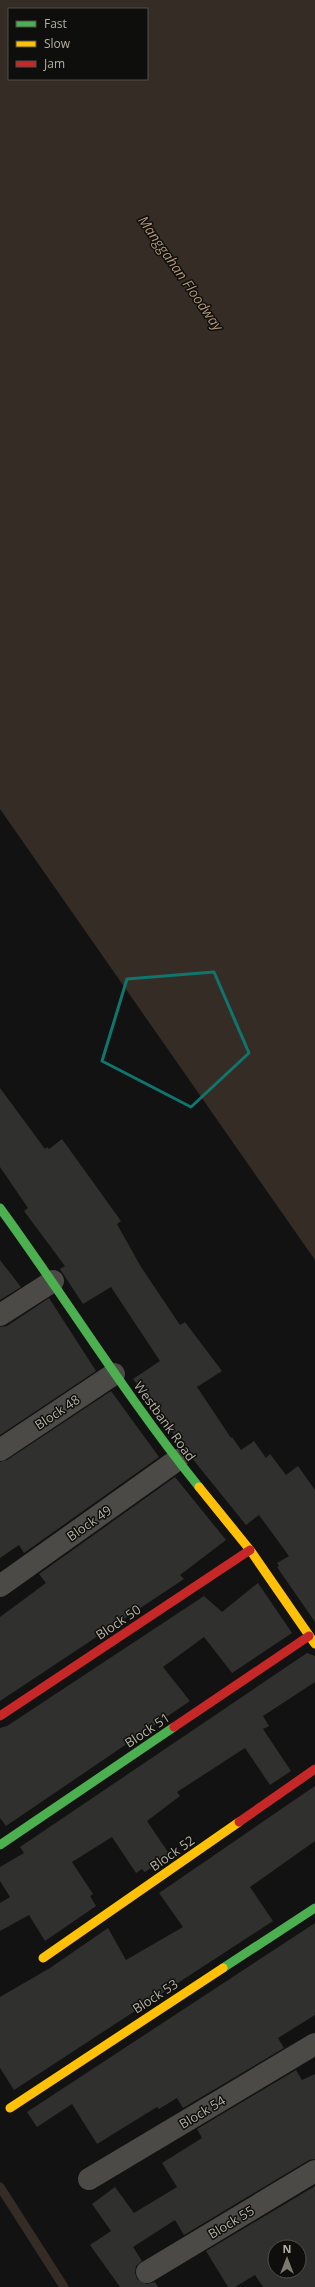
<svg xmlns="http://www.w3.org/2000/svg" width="315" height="2287" font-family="'Open Sans',sans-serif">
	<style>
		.water { fill: #342c25; fill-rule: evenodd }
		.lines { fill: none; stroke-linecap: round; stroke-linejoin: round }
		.stream { stroke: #342c25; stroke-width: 9 }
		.building { fill: #30302e; fill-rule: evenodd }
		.street { stroke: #4b4a46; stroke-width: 22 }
		.fast { stroke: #4caf50; stroke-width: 9 }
		.slow { stroke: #ffc107; stroke-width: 9 }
		.jam { stroke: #c62828; stroke-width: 9 }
		.marked { fill: none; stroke: #0f766e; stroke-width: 3; stroke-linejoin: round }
		.labels { text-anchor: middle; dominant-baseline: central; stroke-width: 3; stroke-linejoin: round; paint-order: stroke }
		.street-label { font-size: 13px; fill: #b5b0a2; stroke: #0e0e0c }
		.water-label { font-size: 14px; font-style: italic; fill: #b39576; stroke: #0e0e0c }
	</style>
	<rect width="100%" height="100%" fill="#121212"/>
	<!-- water -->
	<path class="water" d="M0,0H315V1260L0,809ZM9,9H147V79H9Z"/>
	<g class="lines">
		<!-- stream -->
		<path class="stream" d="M0,2187L64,2287"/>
	</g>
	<!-- building -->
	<g class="building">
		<path d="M0,1088L45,1149L47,1147L49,1149L62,1139L121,1221L117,1224L141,1267L180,1325L185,1322L222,1371L197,1387L231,1438L232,1437L241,1450L254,1441L266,1458L270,1454L286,1475L298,1466L315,1490V1622L277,1567L279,1566L277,1563L289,1556L259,1515L246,1525L187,1452L133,1379L160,1361L111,1287L83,1304L60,1269L65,1266L24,1211L28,1208L0,1167Z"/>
		<path d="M0,1260L21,1287L0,1300Z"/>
		<path d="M49,1298L96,1371L0,1435V1327L7,1326Z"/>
		<path d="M111,1391L159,1457L24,1553L19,1545L0,1558V1462L7,1460Z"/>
		<path d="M175,1477L226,1540L180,1575L184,1579L0,1701V1617L46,1583L39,1574Z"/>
		<path d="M258,1583L292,1633L232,1673L204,1637L163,1667L190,1701L6,1826L0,1818V1728L7,1726L204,1596L222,1612Z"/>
		<path d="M307,1653L315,1656V1682L263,1716L269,1726L263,1729L291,1771L270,1785L245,1748L177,1792L180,1796L147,1821L170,1855L145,1872L142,1869L136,1873L112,1837L72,1862L93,1894L90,1896L96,1906L45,1941L29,1915L0,1931V1903L10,1897L0,1881V1867L24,1853L20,1847Z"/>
		<path d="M315,1786V1841L250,1887L273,1921L14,2090L0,2068V1997L50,1968L108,1928L126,1960L183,1927L159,1893Z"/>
		<path d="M315,1923V2015L278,2038L284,2048L183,2108L177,2098L159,2109L157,2107L97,2144L72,2104L37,2127L27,2112Z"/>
		<path d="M296,2070L302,2080L315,2074V2159L309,2160L184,2235L175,2220L133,2247L142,2261L136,2266L135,2273L137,2279L147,2284L155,2282L158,2287H120L90,2245L111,2231L92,2204L115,2187L134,2213L177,2187L162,2163L202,2138L197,2129Z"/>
		<path d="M315,2186V2287H263L255,2275L235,2287H228L206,2251ZM275,2247H299V2271H275Z"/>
	</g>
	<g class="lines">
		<!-- street -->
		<g class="street">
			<path d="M0,1315L53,1281"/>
			<path d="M0,1450L114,1374"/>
			<path d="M0,1586L177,1460"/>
			<path d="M89,2179L315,2044"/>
			<path d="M147,2272L315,2171"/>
		</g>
		<!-- fast -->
		<g class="fast">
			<path d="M0,1208C67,1300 127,1398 199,1487"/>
			<path d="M0,1845L174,1727"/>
			<path d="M223,1968L315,1908"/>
		</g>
		<!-- slow -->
		<g class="slow">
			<path d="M199,1487L250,1550L315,1644"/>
			<path d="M43,1958L239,1822"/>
			<path d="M10,2108L223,1968"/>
		</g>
		<!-- jam -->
		<g class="jam">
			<path d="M0,1716L250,1550"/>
			<path d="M174,1727L309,1636"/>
			<path d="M239,1822L315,1769"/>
		</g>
	</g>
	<!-- marked area -->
	<path class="marked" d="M214,972L249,1053L191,1107L102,1061L127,979Z"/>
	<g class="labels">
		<!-- street labels -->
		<g class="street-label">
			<text transform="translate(57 1412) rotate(-34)">Block 48</text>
			<text transform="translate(165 1421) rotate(54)">Westbank Road</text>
			<text transform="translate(89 1523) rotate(-35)">Block 49</text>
			<text transform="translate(118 1622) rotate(-34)">Block 50</text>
			<text transform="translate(147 1730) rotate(-34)">Block 51</text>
			<text transform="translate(172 1853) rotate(-35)">Block 52</text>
			<text transform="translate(155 1996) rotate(-33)">Block 53</text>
			<text transform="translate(202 2112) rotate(-31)">Block 54</text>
			<text transform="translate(231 2222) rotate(-31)">Block 55</text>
		</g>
		<!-- water labels -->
		<g class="water-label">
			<text transform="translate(181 273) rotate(55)">Manggahan Floodway</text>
		</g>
	</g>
	<!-- legend -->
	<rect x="8" y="8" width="140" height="72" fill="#0e0e0c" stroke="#514f48"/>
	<rect x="16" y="21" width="20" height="6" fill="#4caf50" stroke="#514f48"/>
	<text x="44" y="28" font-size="12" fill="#b5b0a2">Fast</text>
	<rect x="16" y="41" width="20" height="6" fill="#ffc107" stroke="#514f48"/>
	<text x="44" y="48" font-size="12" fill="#b5b0a2">Slow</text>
	<rect x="16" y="61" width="20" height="6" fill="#c62828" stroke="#514f48"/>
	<text x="44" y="68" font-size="12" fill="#b5b0a2">Jam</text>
	<!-- north arrow -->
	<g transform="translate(287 2259)"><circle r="19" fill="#0e0e0c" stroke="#514f48"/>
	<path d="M0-3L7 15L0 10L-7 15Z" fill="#7c7970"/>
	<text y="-6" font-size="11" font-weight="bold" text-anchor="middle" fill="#b5b0a2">N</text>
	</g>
</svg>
